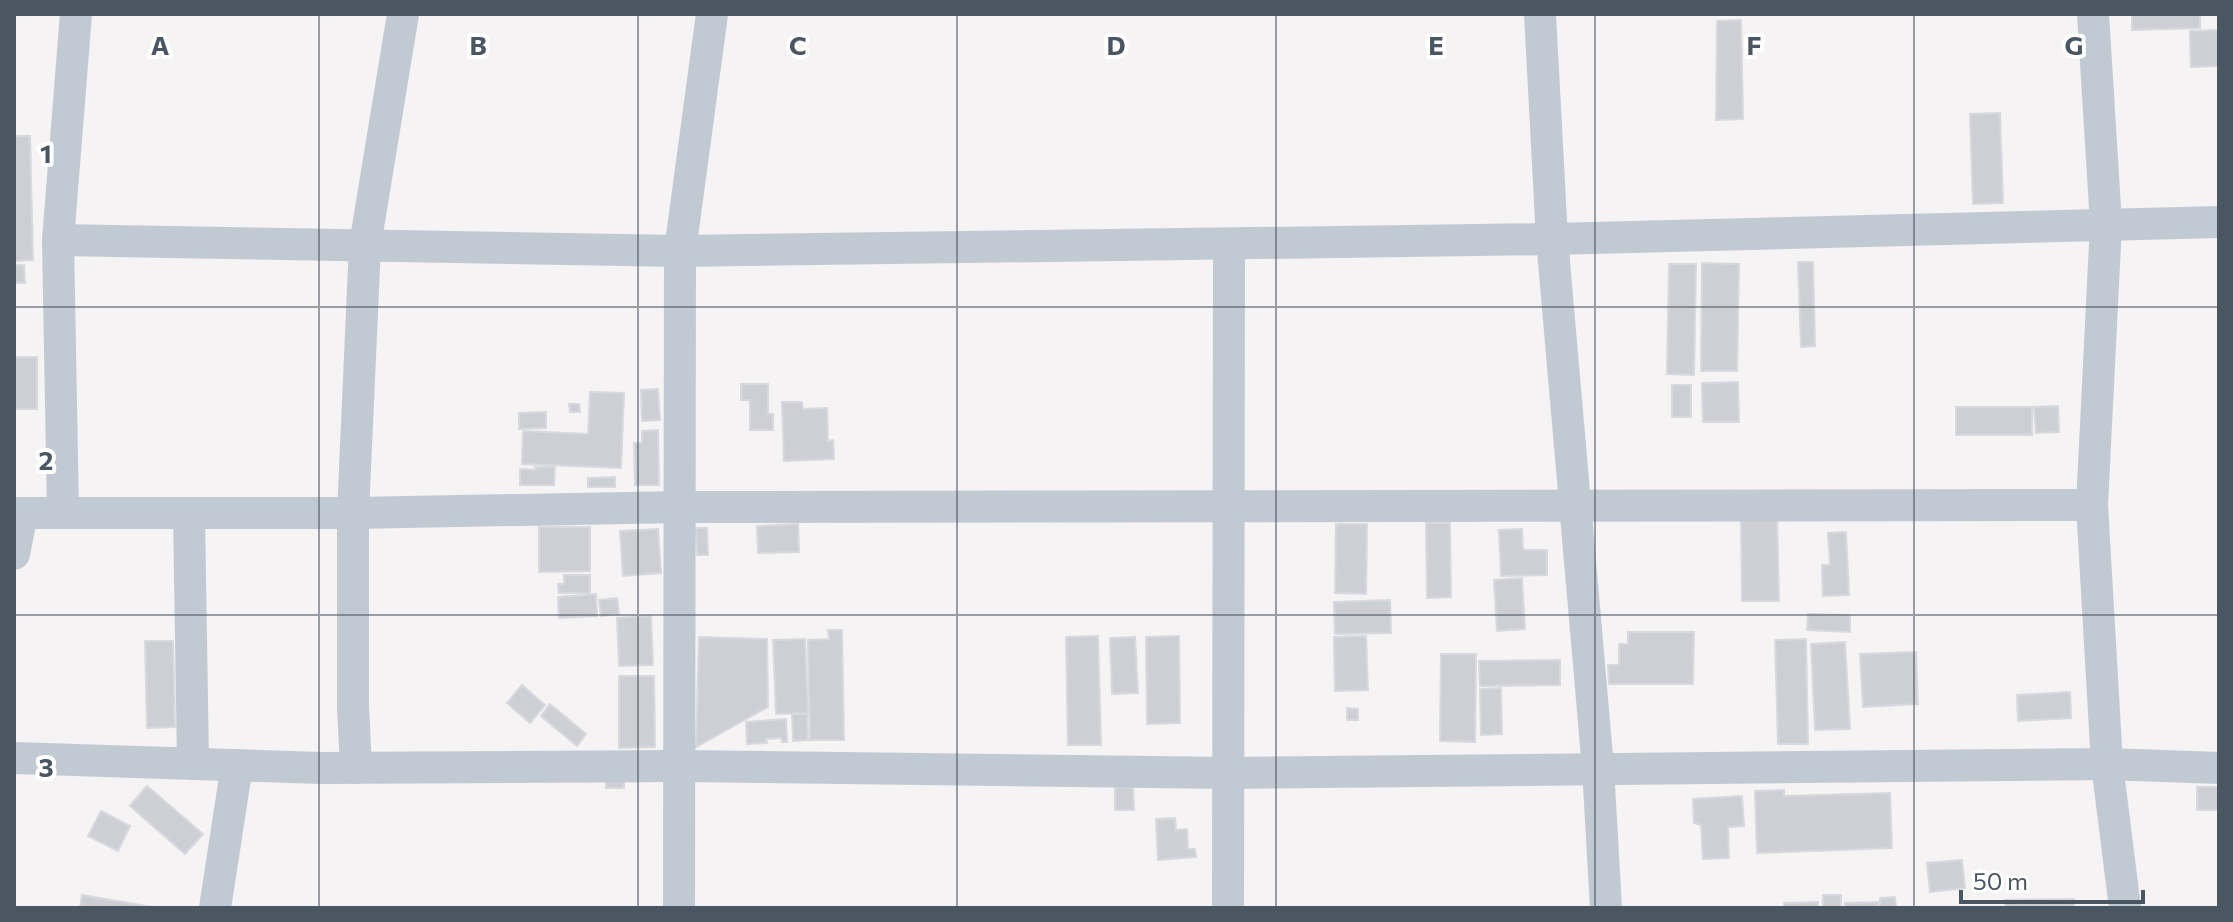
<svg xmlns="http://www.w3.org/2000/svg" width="2233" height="922" font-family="Commissioner,sans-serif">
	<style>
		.building { fill: #cdcfd5; stroke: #d7d9de; stroke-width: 2 }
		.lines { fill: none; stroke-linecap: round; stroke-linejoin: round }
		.minor { stroke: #c1cad2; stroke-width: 32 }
		.grid { fill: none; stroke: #4a5661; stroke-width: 2; stroke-opacity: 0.55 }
		.grid-label { font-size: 26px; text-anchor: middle; font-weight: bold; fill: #4a5661; stroke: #fff; stroke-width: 8; stroke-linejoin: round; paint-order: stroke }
	</style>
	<rect width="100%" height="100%" fill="#f5f3f3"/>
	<!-- building -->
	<g class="building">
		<path d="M2132,14H2200V28L2132,30Z"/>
		<path d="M1741,20L1743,119L1716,120L1717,21Z"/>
		<path d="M2219,30V66L2191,67L2190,31Z"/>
		<path d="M2000,113L2003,203L1973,204L1970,114Z"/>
		<path d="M14,136H30L33,260L14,261Z"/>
		<path d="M1798,262H1813L1815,346L1801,347Z"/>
		<path d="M1702,263L1739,264L1737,371H1701Z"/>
		<path d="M1669,264H1696L1694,375L1667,374Z"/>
		<path d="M14,265H24L25,283H14Z"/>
		<rect x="14" y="357" width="23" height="52"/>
		<path d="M1738,382L1739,422H1703L1702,383Z"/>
		<path d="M741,384H768V414H773V430H750V400H741Z"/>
		<rect x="1672" y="385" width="19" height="32"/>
		<path d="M658,389L660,420L642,421L641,390Z"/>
		<path d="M590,392L624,393L621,468L522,464L523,431L588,434Z"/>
		<path d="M782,402H802L803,409L827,408L828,441L833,440L834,459L784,461Z"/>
		<path d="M569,404H579L580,412H570Z"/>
		<path d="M2058,406L2059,432L2036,433L2034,407Z"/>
		<rect x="1956" y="407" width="76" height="28"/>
		<path d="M546,412V428L519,429V413Z"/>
		<path d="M658,430L659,485H635L634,443H642V431Z"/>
		<path d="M535,467H555L554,485H520V469L536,470Z"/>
		<path d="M615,477V487H588V478Z"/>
		<path d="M1741,517H1777L1779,601H1742Z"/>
		<path d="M1426,523H1450L1451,597L1427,598Z"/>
		<path d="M798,524L799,552L758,553L757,526Z"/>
		<path d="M1336,524H1367L1366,594L1335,593Z"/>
		<path d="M539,527H590V571L539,572Z"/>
		<path d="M696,528H707L708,555H697Z"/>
		<path d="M658,529L661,573L623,576L620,531Z"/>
		<path d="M1522,529L1523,550H1547V575L1501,576L1499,530Z"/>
		<path d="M1846,532L1849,595L1823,596L1822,565H1830L1828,533Z"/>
		<path d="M564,575H590V593H559L558,584H564Z"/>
		<path d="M1522,578L1525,629L1497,631L1494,580Z"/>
		<path d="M596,594L597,616L559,618L558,597Z"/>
		<path d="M617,598L619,614L601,616L599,600Z"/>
		<path d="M1390,600L1391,633L1335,634L1334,602Z"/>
		<path d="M1808,614L1850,615V632L1807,630Z"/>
		<path d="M651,616L653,665L619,666L617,618Z"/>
		<path d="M828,630H842L844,740H810L808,640L829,639Z"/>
		<path d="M1628,632H1694L1693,684H1609L1608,665H1619V644H1628Z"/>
		<path d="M1098,636L1101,745H1068L1066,637Z"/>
		<path d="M1179,636L1180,723L1147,724L1146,637Z"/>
		<path d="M1366,636L1368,690L1335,691L1334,637Z"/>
		<path d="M699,637L767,639L768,707L696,747Z"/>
		<path d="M1135,637L1138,693L1112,694L1110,638Z"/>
		<path d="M805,639L808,713L776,714L773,640Z"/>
		<path d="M1806,639L1808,744H1778L1775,640Z"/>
		<path d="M145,641H173L175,727L147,728Z"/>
		<path d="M1845,642L1850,729L1815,730L1811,644Z"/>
		<path d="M1916,652L1918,704L1863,707L1860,654Z"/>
		<path d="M1441,654H1476L1475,742L1440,741Z"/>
		<path d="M1560,660V685L1480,686L1479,661Z"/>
		<path d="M619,676H654L655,747L619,748Z"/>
		<path d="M522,685L545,705L530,723L507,703Z"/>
		<path d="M1501,688L1502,734L1481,735L1480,689Z"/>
		<path d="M2070,692L2071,718L2018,721L2017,695Z"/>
		<path d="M550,704L586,734L577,746L541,716Z"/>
		<path d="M1347,708L1358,709V720H1347Z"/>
		<path d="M792,714H807L808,740L793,741Z"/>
		<path d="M786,719L787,742H782L781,738L766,739L767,743L747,744L746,722Z"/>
		<rect x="606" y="779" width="18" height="9"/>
		<path d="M147,786L203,834L185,854L130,806Z"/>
		<path d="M1133,787L1134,810H1115V788Z"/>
		<rect x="2197" y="787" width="22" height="23"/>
		<path d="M1784,790V796L1890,793L1892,848L1757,853L1755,791Z"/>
		<path d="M1742,796L1744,826L1728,827L1729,858L1703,859L1701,825L1694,823L1693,799Z"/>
		<path d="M101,811L130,826L118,851L88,836Z"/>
		<path d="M1175,818L1176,830L1187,829L1188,849H1195L1196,857L1158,860L1156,819Z"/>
		<path d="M1962,860L1965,888L1930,892L1927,863Z"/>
		<path d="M82,895L158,908H80Z"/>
		<rect x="1823" y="895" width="18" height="13"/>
		<path d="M1895,897L1896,908H1880V898Z"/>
		<path d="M2074,899V908H2005V900Z"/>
		<path d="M1818,902V908H1784V903Z"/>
		<path d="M1878,902V908H1845V903Z"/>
	</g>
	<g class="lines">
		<!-- minor -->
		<g class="minor">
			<path d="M1540,14L1552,239L1598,768L1606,908"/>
			<path d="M2093,14L2106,224L2092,505L2107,764L2125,908"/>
			<path d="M58,240L680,251L1552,239L2219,222"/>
			<path d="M14,513H353L680,507L2092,505"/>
			<path d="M63,513L58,240L76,14"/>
			<path d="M189,513L193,764"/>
			<path d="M14,554L22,513"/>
			<path d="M14,758L321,768L681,766L1228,773L2107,764L2219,768"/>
			<path d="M356,768L353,707V513L365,245L403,14"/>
			<path d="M215,908L237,765"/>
			<path d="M679,908L680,251L712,14"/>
			<path d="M1228,908L1229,245"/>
		</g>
	</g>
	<!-- grid -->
	<path class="grid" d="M319,14V908M638,14V908M957,14V908M1276,14V908M1595,14V908M1914,14V908M14,307H2219M14,615H2219"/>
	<g class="grid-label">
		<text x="160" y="55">A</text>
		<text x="478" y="55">B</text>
		<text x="798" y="55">C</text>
		<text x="1116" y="55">D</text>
		<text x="1436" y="55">E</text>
		<text x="1754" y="55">F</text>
		<text x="2074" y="55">G</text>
		<text x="46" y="163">1</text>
		<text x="46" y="470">2</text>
		<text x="46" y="777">3</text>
	</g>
	<!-- border -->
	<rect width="2233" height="922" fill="none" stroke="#4a5661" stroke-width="32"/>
	<!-- scale -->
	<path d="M1961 890v12h182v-12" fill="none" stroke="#4a5661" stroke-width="4"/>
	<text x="1973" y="890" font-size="24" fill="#4a5661" stroke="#ffffff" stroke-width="6" paint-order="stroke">50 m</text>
</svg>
